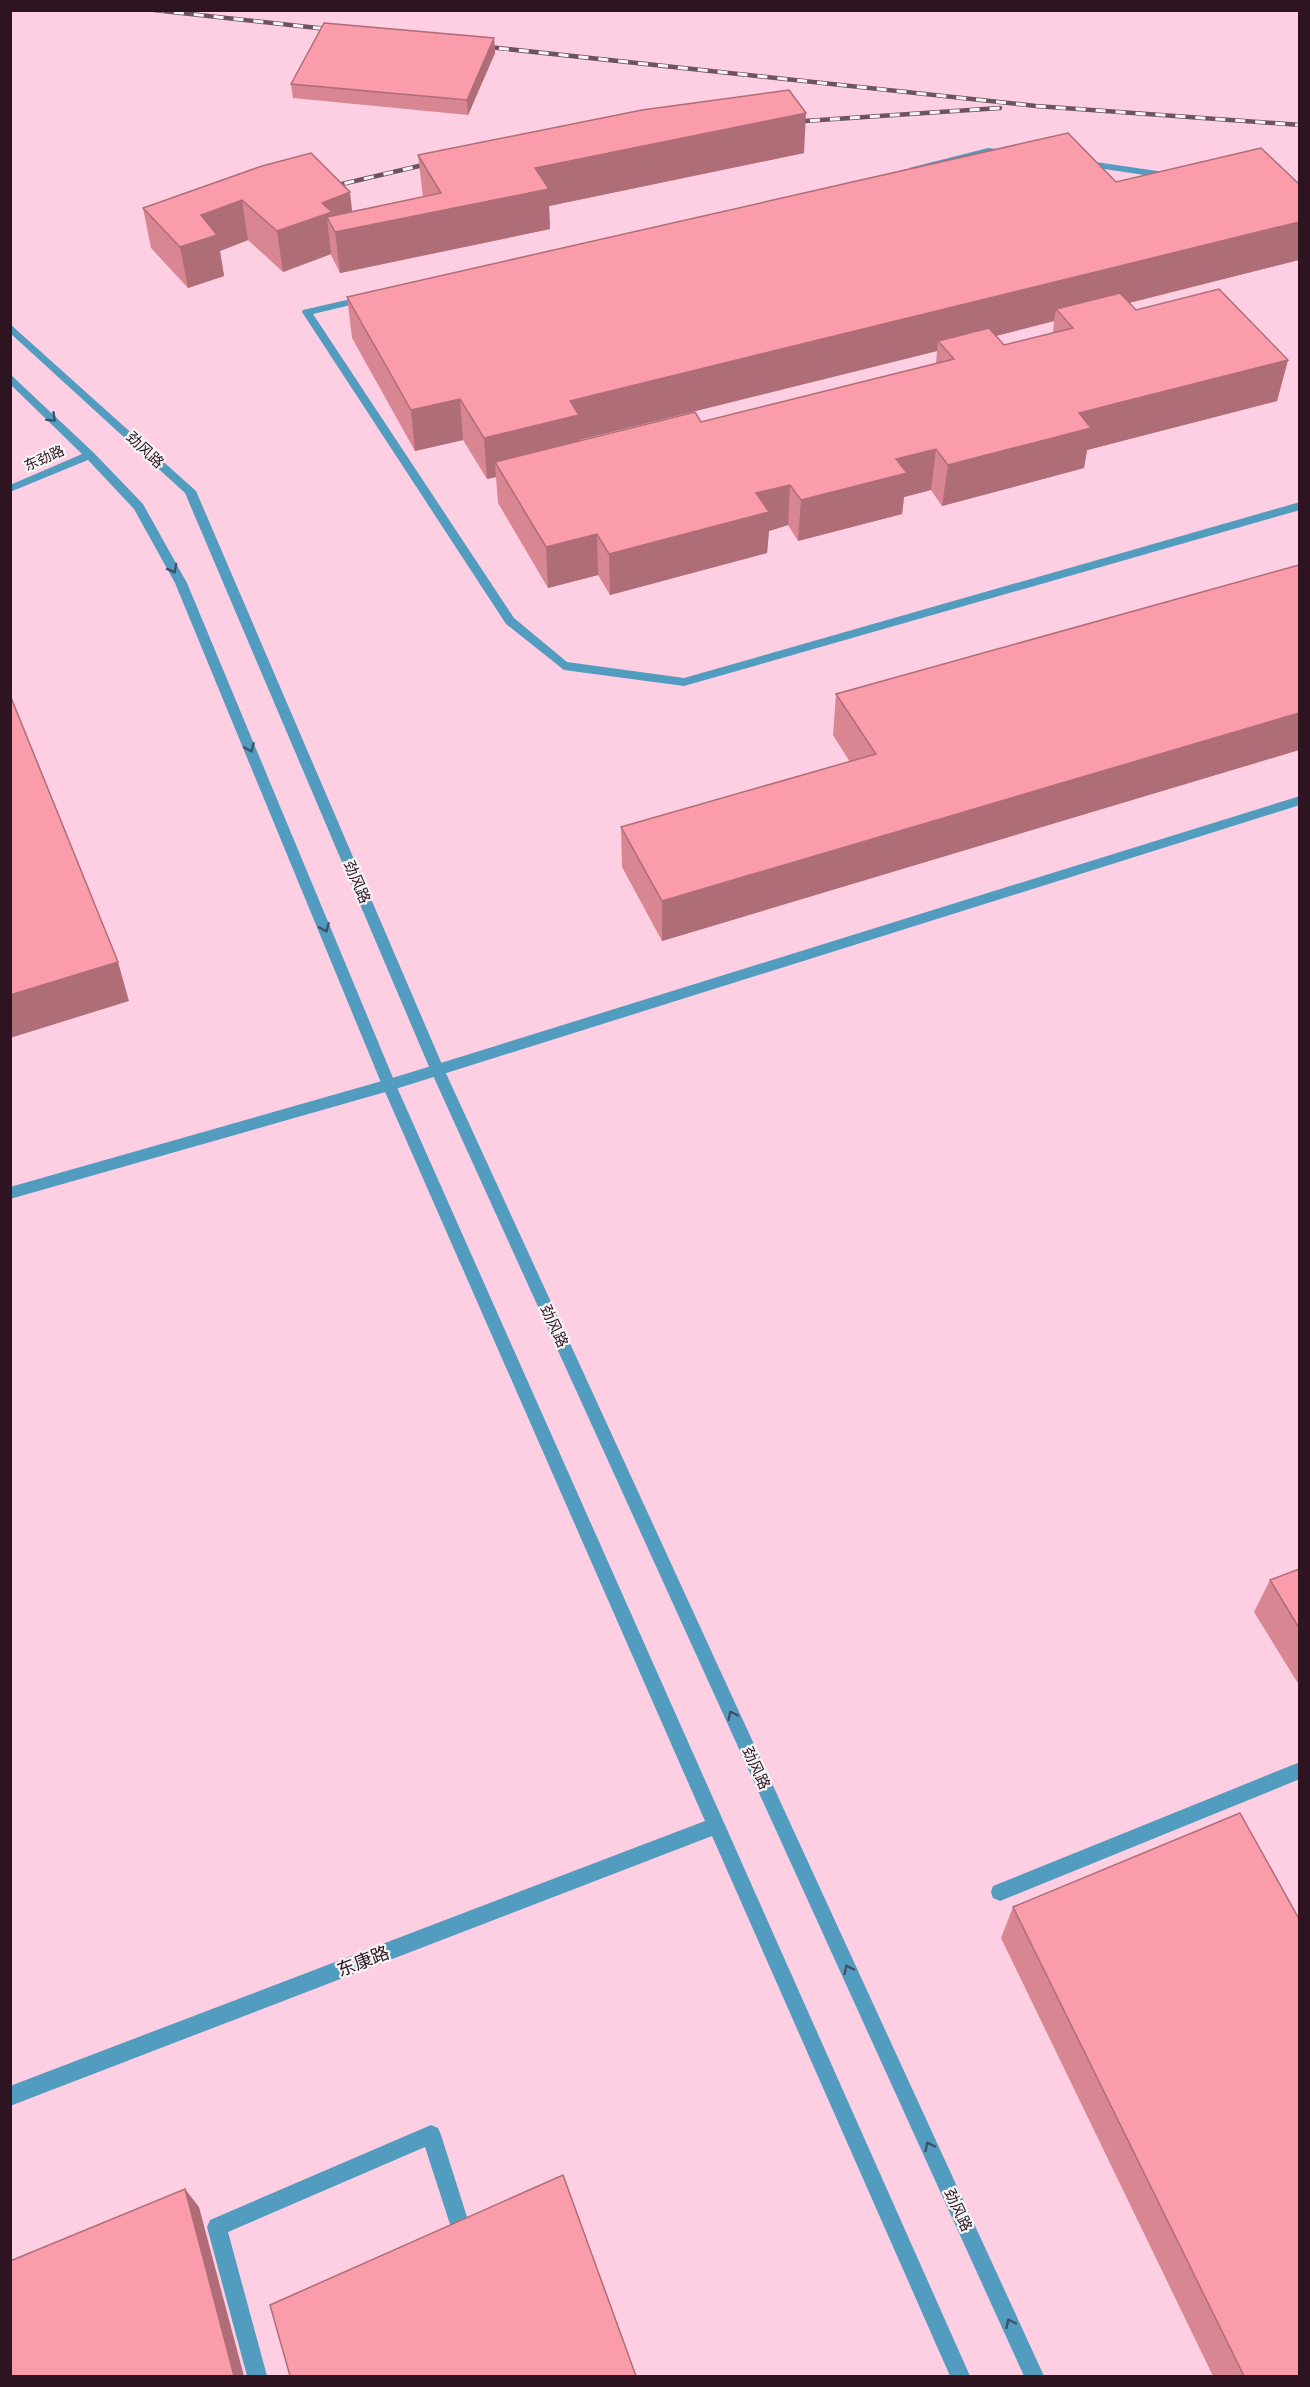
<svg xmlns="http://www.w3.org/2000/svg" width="1310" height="2387" font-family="'Roboto Condensed','Noto Sans SC',sans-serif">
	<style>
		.built { fill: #fecfe3 }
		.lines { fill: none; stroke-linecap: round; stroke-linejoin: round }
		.service { fill: #529cbf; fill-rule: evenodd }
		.tertiary { fill: #529cbf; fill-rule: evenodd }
		.rail-casing { stroke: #6d535f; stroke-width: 4.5 }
		.rail { stroke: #f5f5f5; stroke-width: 3; stroke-dasharray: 10; stroke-linecap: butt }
		.wall { fill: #d78692; fill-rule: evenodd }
		.shaded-wall { fill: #af6d77 }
		.building { fill: #fa9caa; stroke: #af6d77; stroke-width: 1.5 }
		.oneway { stroke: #3e5168 }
		.labels { text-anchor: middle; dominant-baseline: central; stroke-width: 4.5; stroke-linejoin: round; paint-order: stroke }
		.far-street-label { font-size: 14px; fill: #2d1420; stroke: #f5f5f5 }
		.street-label { font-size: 15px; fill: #2d1420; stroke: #f5f5f5 }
		.near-street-label { font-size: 18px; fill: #2d1420; stroke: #f5f5f5 }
	</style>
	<rect width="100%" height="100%" fill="#fcdfeb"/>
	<!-- built -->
	<rect class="built" x="11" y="11" width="1288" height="2365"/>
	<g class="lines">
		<!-- service -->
		<g class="service">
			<path d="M988,148L1008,150L1013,153L1008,156L988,154L914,171L909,168Z"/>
			<path d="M1082,160L1171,173L1176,176L1171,179L1078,165V161Z"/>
			<path d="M368,295L373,298L372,300L313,314L514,618L567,662L684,678L1300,502V510L684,686L564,670L506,624L302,312L303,310Z"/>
			<path d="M1300,796V805L389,1091L10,1199V1187L389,1079Z"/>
			<path d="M1300,1762V1779L1000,1901L993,1898L991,1892L993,1886Z"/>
			<path d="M431,2125L438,2128L441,2135L474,2239L471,2246L464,2249L457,2246L425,2147L228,2232L267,2376H247L207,2227L210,2220Z"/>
		</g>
		<!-- tertiary -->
		<g class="tertiary">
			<path d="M10,324L196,491L444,1069L1044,2376H1024L430,1069L185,493L10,333Z"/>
			<path d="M10,374L94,453L143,504L187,583L396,1085L970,2376H950L712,1836L10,2106V2086L705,1821L382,1085L175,583L134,509L88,460L10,492V485L82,454L10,384Z"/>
		</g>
		<defs>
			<g id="rail">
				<path d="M154,10L336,30"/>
				<path d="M479,46L1036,106L1300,125"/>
				<path d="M790,122L1000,108"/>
				<path d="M325,188L436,162"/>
			</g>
		</defs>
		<!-- rail casing -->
		<use href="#rail" class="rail-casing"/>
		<!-- rail -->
		<use href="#rail" class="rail"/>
	</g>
	<!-- wall -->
	<g class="wall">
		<path d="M494,38L495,53L468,115L293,98L291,84Z"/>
		<path d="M804,153L549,206L550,229L340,273L332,257L331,254L283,272L248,240L220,251L224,276L188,288L151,248L143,208L262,166L352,211L423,197L418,155Z"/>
		<path d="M1116,182L1299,260L1129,303L1136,310L1288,360L1277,401L1087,450L1084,468L942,506L931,490L904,497L902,514L798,541L788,525L769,531L767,553L610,595L598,575L548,588L498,503L496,477L487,479L463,440L415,451L352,338L347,297ZM1054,321L1053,333L1004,345L996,336ZM937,351L936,364L701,422L579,441V440Z"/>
		<path d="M1299,565V750L662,941L622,867L621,827L850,762L833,735L836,694Z"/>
		<path d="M1299,1569V1685L1254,1612L1270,1580Z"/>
		<path d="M1013,1907L1299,2376H1213L1001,1938Z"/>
	</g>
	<!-- shaded-wall -->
	<g class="shaded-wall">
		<path d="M494,38L495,53L468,115L467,100Z"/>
		<path d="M806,113L804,153L549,206L550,229L340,273L335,232L327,217L331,254L283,272L277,231L322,203L350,192L354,228L535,168Z"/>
		<path d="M242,200L248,240L220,251L224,276L188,288L180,247L201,215Z"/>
		<path d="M1299,222V260L1065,319L1056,309L1054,321L945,349L938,341L937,351L579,440L580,455L495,462L496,477L487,479L484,438L570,401Z"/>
		<path d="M1288,360L1277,401L1087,450L1084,468L942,506L948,465L1079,413Z"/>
		<path d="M460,399L463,440L415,451L411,410Z"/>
		<path d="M936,449L931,490L904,497L902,514L798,541L801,500L896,459Z"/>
		<path d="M790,485L788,525L769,531L767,553L610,595L609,554L756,493Z"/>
		<path d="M597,534L598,575L548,588L546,547Z"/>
		<path d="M1299,713V750L662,941V901Z"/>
		<path d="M118,962L129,1001L10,1038V995Z"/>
		<path d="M185,2189L199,2207L244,2376H234Z"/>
	</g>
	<!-- building -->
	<g class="building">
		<path d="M324,23L494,38L467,100L291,84Z"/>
		<path d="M789,90L806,113L535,168L549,189L335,232L327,217L441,193L418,155L642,110Z"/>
		<path d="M1068,133L1116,182L1261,148L1299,184V222L570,401L579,415L484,438L460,399L411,410L347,297Z"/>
		<path d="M311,153L350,192L322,203L332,212L277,231L242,200L201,215L217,235L180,247L143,208L262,166Z"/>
		<path d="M1219,289L1288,360L1079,413L1091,428L948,465L936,449L896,459L907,473L801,500L790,485L756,493L769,512L609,554L597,534L546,547L495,462L695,412L701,422L954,359L938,341L989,328L1004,345L1073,328L1056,309L1120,293L1136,310Z"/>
		<path d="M1299,565V713L662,901L621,827L876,754L836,694Z"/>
		<path d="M10,695L118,962L10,995Z"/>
		<path d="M1299,1569V1628L1270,1580Z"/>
		<path d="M1240,1813L1299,1919V2376H1244L1013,1907Z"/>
		<path d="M563,2175L636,2376H290L270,2305Z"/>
		<path d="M185,2189L234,2376H10V2261Z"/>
	</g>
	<!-- one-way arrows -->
	<defs><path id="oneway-chevron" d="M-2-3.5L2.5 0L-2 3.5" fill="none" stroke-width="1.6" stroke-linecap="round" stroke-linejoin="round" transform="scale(1.5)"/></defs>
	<g class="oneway">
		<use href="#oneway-chevron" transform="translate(52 418) rotate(44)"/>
		<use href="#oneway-chevron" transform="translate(173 569) rotate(61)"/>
		<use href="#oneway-chevron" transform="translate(250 748) rotate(67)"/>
		<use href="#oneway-chevron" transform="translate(325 928) rotate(67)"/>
		<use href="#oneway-chevron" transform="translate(732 1715) rotate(-115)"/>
		<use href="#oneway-chevron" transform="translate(848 1969) rotate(-115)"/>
		<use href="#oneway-chevron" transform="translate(929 2146) rotate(-115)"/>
		<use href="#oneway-chevron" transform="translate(1010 2323) rotate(-115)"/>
	</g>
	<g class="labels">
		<!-- far-street labels -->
		<g class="far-street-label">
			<text transform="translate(44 458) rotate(-24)">东劲路</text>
		</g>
		<!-- street labels -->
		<g class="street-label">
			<text transform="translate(145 450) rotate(43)">劲风路</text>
			<text transform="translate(357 882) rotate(67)">劲风路</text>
			<text transform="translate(554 1326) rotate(65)">劲风路</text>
			<text transform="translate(756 1768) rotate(65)">劲风路</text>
			<text transform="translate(958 2210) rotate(65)">劲风路</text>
		</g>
		<!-- near-street labels -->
		<g class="near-street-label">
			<text transform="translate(363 1961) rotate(-21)">东康路</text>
		</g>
	</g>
	<!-- border -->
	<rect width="1310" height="2387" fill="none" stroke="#2d1420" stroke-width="24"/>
</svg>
